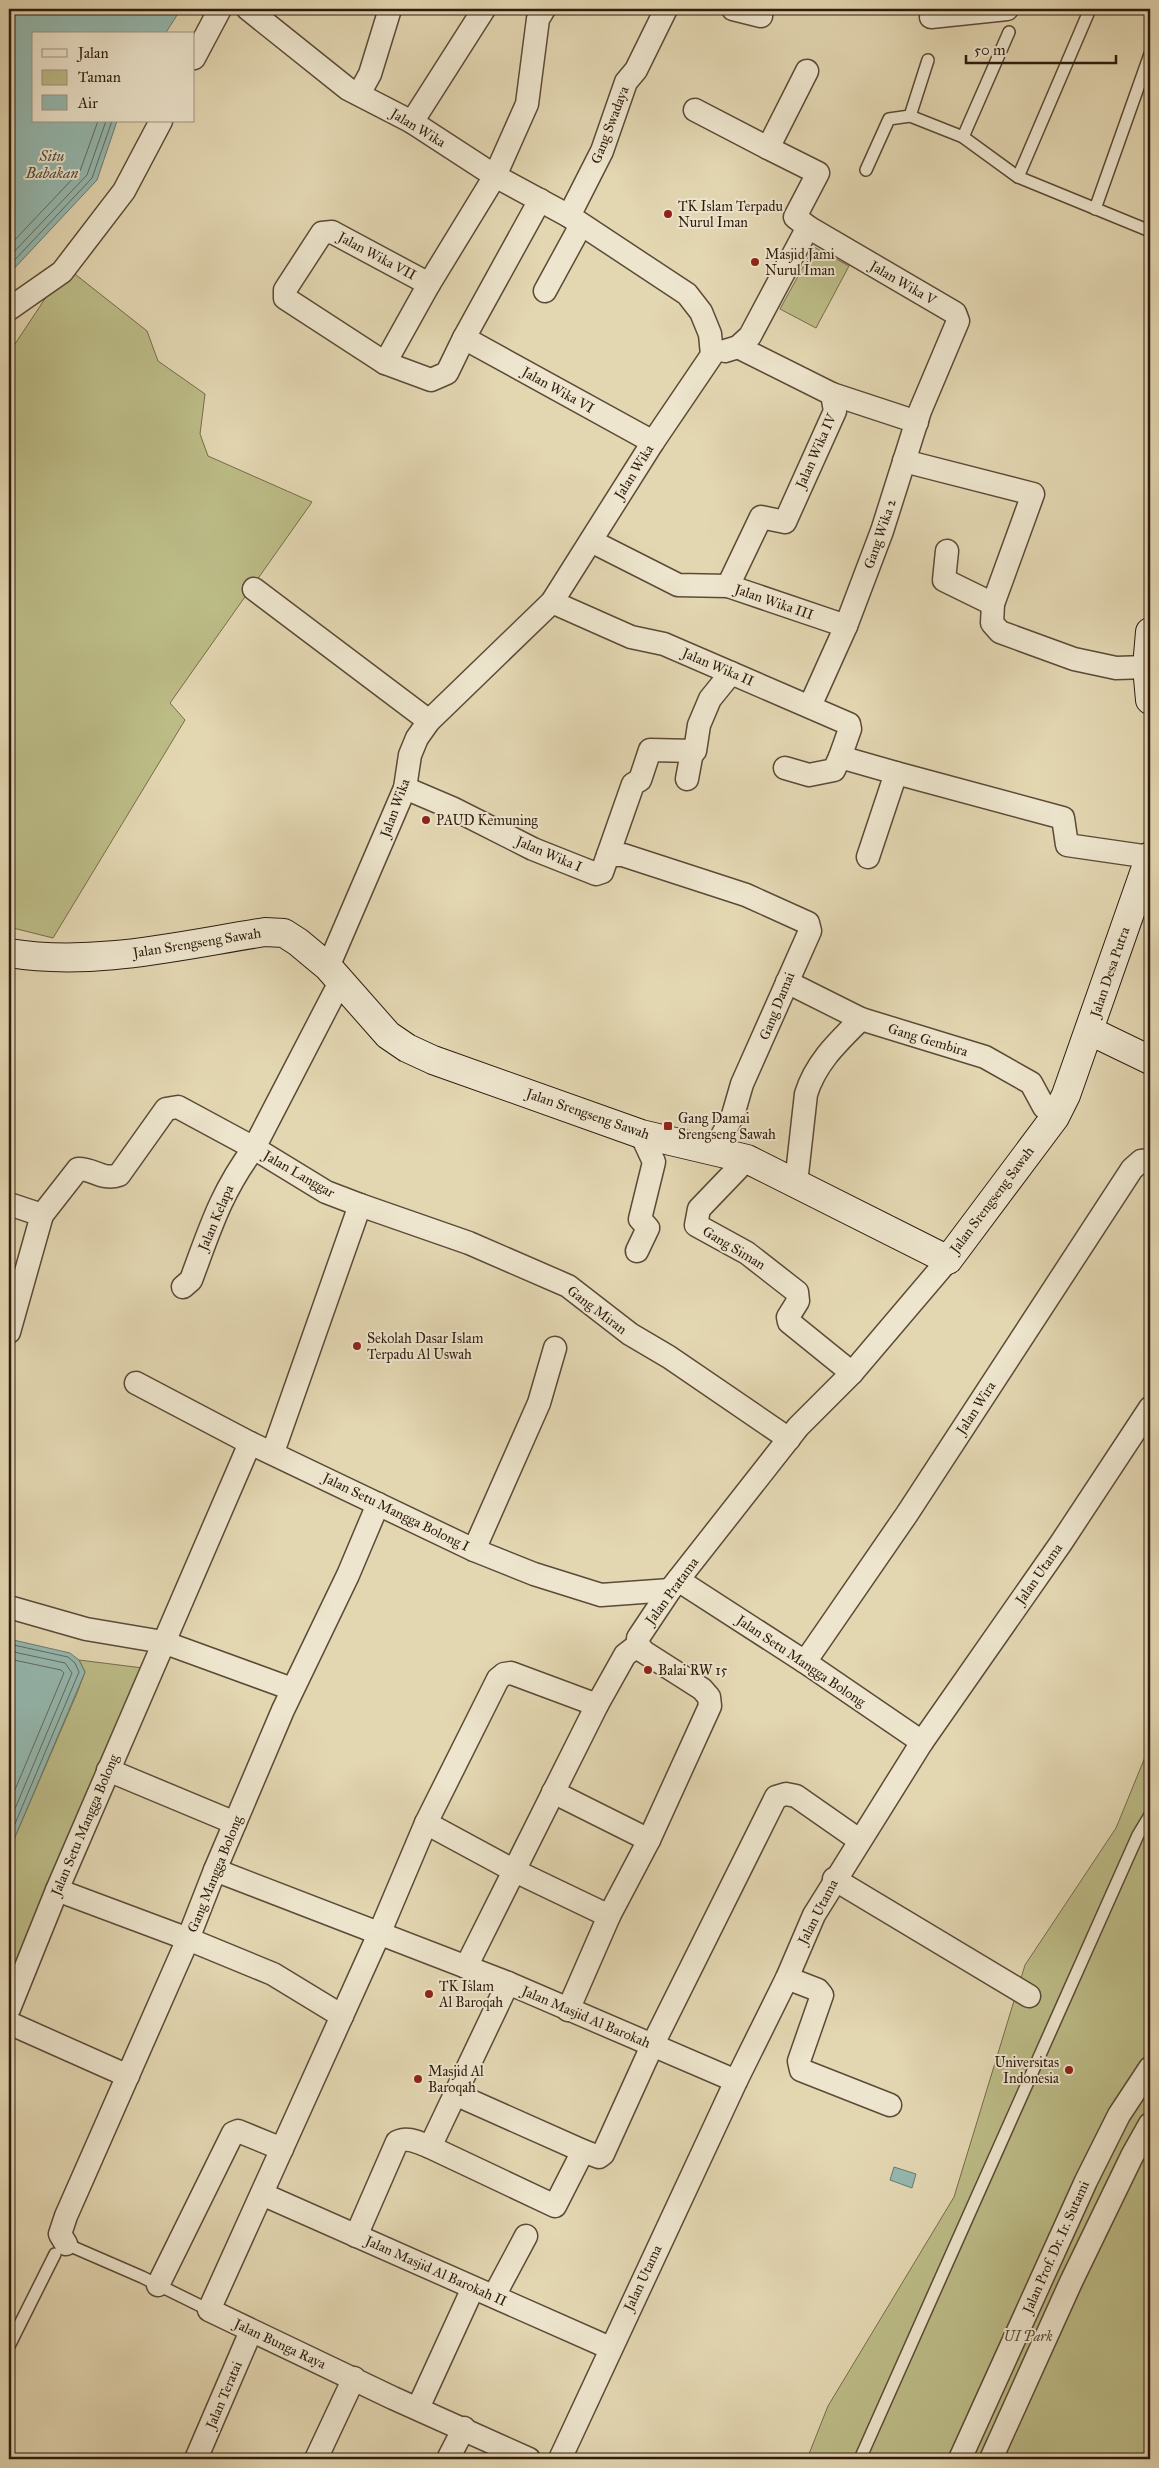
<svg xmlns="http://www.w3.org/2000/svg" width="1159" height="2468" font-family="'IM FELL Great Primer',serif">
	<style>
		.green { fill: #bcbc87; stroke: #766c4a }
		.water { fill: #95b9b0; stroke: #6c7a6f }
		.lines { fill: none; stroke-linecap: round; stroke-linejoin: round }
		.shore { stroke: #626a5f; stroke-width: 1 }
		.lane-casing { stroke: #5c4a37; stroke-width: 14 }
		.street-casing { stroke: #5c4a37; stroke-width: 25 }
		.secondary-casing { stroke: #2f1b0e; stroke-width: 30 }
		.lane { stroke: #ede5cd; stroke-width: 11 }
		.street { stroke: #ede5cd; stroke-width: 22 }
		.secondary { stroke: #ede5cd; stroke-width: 28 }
		.poi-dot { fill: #8f2418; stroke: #ede5cd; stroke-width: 2 }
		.labels { text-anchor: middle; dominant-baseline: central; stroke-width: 4; stroke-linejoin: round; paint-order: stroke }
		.street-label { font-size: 14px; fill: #2f1b0e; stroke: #ede5cd }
		.poi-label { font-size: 14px; fill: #2f1b0e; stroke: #ede5cd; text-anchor: start }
		.park-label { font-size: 14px; font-style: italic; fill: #594b32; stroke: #ede5cd }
		.water-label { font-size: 15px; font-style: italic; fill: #4e4a3f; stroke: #ede5cd }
	</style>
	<rect width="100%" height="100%" fill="#e3d7b2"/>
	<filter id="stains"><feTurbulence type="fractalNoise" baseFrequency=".004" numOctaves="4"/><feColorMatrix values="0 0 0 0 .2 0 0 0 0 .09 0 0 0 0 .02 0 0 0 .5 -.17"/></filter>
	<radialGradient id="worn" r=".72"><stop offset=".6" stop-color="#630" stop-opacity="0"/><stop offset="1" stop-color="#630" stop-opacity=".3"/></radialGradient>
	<!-- green -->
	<g class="green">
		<path d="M814,247L849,266L816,328L780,309Z"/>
		<path d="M66,267L147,331L158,361L205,394L200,434L208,456L312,502L170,703L185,720L53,938L9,927V353Z"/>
		<path d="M79,1660L143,1668L9,1977V1851L77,1693L85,1672Z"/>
		<path d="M1150,1745V2459H807L828,2406L954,2197L1025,1965L1116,1828Z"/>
	</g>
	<!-- water -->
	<g class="water">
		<path d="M9,9H181L165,34H34V121H117L97,180L9,274Z"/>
		<path d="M9,1639L70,1653L79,1660L85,1672L9,1851Z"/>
		<path d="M894,2167L916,2174L912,2188L890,2180Z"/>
	</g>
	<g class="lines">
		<!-- shore -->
		<g class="shore">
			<path d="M9,246L80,171L98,121"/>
			<path d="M9,257L87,175L106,121"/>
			<path d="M9,266L92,178L112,121"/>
			<path d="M9,1644L68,1657L75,1663L79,1672L9,1838"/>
			<path d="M9,1651L65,1663L72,1673L9,1823"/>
			<path d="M9,1659L61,1670L64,1673L9,1804"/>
		</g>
		<defs>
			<g id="lane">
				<path d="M910,116L928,60"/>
				<path d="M963,137L1009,32"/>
				<path d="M866,170L889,119L910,116L963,137L1018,177L1150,231"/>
				<path d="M1018,177L1090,9"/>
				<path d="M1095,209L1150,54"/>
				<path d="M66,2244L142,2277L209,2310"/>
				<path d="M9,2346L55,2254"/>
				<path d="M860,2459L1138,1835L1150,1815"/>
			</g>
			<g id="street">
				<path d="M248,9L348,89L412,122L495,176L569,216L687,294L701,312L710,334L712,355L653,442L552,602L429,721L417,738L410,755L405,788L328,967"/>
				<path d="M733,9L761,16"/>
				<path d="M931,17L1007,9"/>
				<path d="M194,58L220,9"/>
				<path d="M807,71L768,148L818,173L795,217L808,227L955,313L958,321L920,411L882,531L846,626L810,706"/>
				<path d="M359,94L370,74L390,9"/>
				<path d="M695,110L768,148"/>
				<path d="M412,122L484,9"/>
				<path d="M540,200L464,338L447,373L431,380L385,363L285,298V290L322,233L332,232L429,284L495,176L527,104L538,19L544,9"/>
				<path d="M569,216L602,151L626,82L636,70L666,9"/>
				<path d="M545,291L581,225"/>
				<path d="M9,309L62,272L124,191L161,121"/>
				<path d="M464,338L653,442"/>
				<path d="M725,351L738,347L750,336L808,227"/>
				<path d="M385,363L429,284"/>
				<path d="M832,394L917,422"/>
				<path d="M904,461L1033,494L993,604L992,623L1000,632L1074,659L1116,668L1147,667"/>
				<path d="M591,541L678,585L728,586L846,626"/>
				<path d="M947,551L944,580L993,604"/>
				<path d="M728,586L761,517L785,522L835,411L832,394L738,347"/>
				<path d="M254,589L429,721"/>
				<path d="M552,602L631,637L664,644L849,724L850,729L840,757"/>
				<path d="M785,768L809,775L834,770L840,757L896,773"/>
				<path d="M687,779L692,752"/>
				<path d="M405,788L452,808L533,849L596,874L602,872L608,855H623L746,895L808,923L810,931L742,1084L733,1115L714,1151"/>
				<path d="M608,855L633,784L640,780L650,750L695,751L699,725L710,699L731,673"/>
				<path d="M868,857L896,773L1063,818L1067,845L1150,857"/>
				<path d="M787,982L861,1019L985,1057L1031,1083L1044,1107L1055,1117"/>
				<path d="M747,1159L699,1209L696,1225L747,1253L797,1292L798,1301L788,1317L789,1322L852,1373"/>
				<path d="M796,1183L806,1094C816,1062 838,1042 861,1019"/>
				<path d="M9,1204L42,1215"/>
				<path d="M360,1205L469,1243L568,1286L630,1334L669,1357L789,1439"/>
				<path d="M637,1251L648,1228L640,1219L654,1162L641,1134"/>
				<path d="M9,1332L42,1215L78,1169C93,1168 102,1181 119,1175L166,1109L178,1107L254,1148C221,1192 210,1229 191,1280L183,1287"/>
				<path d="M136,1383L250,1443L474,1550L534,1574L601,1595L670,1590"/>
				<path d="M273,1452L360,1205L326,1192L254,1148L340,982"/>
				<path d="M474,1550L539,1403L555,1348"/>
				<path d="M678,1580L805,1662L922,1742"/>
				<path d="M9,1607L86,1629L163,1642L292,1689"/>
				<path d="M638,1645V1638L670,1590L798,1427L852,1373L948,1260"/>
				<path d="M805,1662L907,1514L1132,1169L1141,1161L1150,1160"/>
				<path d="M108,1770L235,1823"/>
				<path d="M553,1792L649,1840"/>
				<path d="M426,1823L513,1870L609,1916"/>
				<path d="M215,1870L508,1983L736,2081"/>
				<path d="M834,1879L1029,1996"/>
				<path d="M57,1890L188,1939L273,1974L342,2016"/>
				<path d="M466,1967L597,1705L625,1655L638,1645"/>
				<path d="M787,1978L818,1990L822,1995L799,2061L801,2070L890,2105"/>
				<path d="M9,2009L57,1890L250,1443"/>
				<path d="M568,2010L609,1916L649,1840L710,1706L709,1697L702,1689L644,1652L638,1645"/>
				<path d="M9,2023L128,2076"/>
				<path d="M455,2094L583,2151L555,2206L430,2147L508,1983"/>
				<path d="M583,2151L599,2157L603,2154L652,2046L776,1797L786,1794L796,1796L859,1840"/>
				<path d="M262,2194L610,2348"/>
				<path d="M356,2236L397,2142C408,2136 419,2143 430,2147"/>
				<path d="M66,2244L60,2234L66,2216L188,1939L215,1870L283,1710L348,1575L378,1504"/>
				<path d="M158,2285L233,2133L238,2131L282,2149"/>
				<path d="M494,2296L526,2236"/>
				<path d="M418,2408L473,2288"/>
				<path d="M196,2459L251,2331"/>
				<path d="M316,2459L354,2378"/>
				<path d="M448,2459L464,2428"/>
				<path d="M529,2459L393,2398L209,2310L379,1934L426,1823L498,1679L504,1674L511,1673L597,1705"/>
				<path d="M560,2459L736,2081L787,1978L814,1915L922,1742L1061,1543L1150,1408"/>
				<path d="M960,2459L1086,2181L1119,2115L1150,2068"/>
				<path d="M991,2459L1071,2282L1132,2156L1150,2124"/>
			</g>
			<g id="secondary">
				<path d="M1150,632L1147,667L1150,700"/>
				<path d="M9,953C94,967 181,945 265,932L284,933L298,942L328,967L388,1035L407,1048L433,1060L641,1134L747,1159L948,1260L1055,1117L1066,1095L1150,856"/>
				<path d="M1090,1031L1150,1060"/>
			</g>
		</defs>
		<!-- lane casing -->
		<use href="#lane" class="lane-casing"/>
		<!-- street casing -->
		<use href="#street" class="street-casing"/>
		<!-- secondary casing -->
		<use href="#secondary" class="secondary-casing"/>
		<!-- lane -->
		<use href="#lane" class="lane"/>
		<!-- street -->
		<use href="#street" class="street"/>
		<!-- secondary -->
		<use href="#secondary" class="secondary"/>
	</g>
	<!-- markers -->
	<g class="poi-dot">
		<circle cx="668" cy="214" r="5"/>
		<circle cx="755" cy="262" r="5"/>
		<circle cx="426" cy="820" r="5"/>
		<rect x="663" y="1121" width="10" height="10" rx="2.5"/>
		<circle cx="357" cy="1346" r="5"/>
		<circle cx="648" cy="1670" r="5"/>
		<circle cx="429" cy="1994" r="5"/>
		<circle cx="1069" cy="2070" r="5"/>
		<circle cx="418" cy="2079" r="5"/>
	</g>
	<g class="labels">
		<!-- street labels -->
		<g class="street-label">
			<text transform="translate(610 125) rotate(-69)">Gang Swadaya</text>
			<text transform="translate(418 128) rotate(31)">Jalan Wika</text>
			<text transform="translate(377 256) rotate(28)">Jalan Wika VII</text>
			<text transform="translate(903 283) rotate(30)">Jalan Wika V</text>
			<text transform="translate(558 390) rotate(29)">Jalan Wika VI</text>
			<text transform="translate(816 451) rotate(-66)">Jalan Wika IV</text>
			<text transform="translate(634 472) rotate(-58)">Jalan Wika</text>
			<text transform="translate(880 534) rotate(-71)">Gang Wika 2</text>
			<text transform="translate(774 602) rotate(19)">Jalan Wika III</text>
			<text transform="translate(718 667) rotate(23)">Jalan Wika II</text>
			<text transform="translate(395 808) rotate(-70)">Jalan Wika</text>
			<text transform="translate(549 854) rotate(23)">Jalan Wika I</text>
			<text transform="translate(197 943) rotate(-9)">Jalan Srengseng Sawah</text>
			<text transform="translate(1110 972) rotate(-71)">Jalan Desa Putra</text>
			<text transform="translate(777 1006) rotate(-68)">Gang Damai</text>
			<text transform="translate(928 1040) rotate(17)">Gang Gembira</text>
			<text transform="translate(588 1114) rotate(19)">Jalan Srengseng Sawah</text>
			<text transform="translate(299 1174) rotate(30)">Jalan Langgar</text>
			<text transform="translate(992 1200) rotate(-53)">Jalan Srengseng Sawah</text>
			<text transform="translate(216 1218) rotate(-67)">Jalan Kelapa</text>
			<text transform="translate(734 1248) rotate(31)">Gang Siman</text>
			<text transform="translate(597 1310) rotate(37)">Gang Miran</text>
			<text transform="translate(976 1408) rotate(-57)">Jalan Wira</text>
			<text transform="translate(396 1512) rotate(26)">Jalan Setu Mangga Bolong I</text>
			<text transform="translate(1039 1574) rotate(-55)">Jalan Utama</text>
			<text transform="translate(672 1591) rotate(-54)">Jalan Pratama</text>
			<text transform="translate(801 1661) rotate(34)">Jalan Setu Mangga Bolong</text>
			<text transform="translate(85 1825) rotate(-67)">Jalan Setu Mangga Bolong</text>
			<text transform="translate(215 1874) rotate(-68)">Gang Mangga Bolong</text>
			<text transform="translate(818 1912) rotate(-63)">Jalan Utama</text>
			<text transform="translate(586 2017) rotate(23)">Jalan Masjid Al Barokah</text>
			<text transform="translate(1056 2247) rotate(-66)">Jalan Prof. Dr. Ir. Sutami</text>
			<text transform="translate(436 2271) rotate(24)">Jalan Masjid Al Barokah II</text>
			<text transform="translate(643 2278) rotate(-65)">Jalan Utama</text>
			<text transform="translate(280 2344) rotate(25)">Jalan Bunga Raya</text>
			<text transform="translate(224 2395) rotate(-67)">Jalan Teratai</text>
		</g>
		<!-- poi labels -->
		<g class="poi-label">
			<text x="678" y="206">TK Islam Terpadu<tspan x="678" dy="16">Nurul Iman</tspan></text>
			<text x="765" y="254">Masjid Jami<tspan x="765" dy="16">Nurul Iman</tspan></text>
			<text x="436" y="820">PAUD Kemuning</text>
			<text x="678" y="1118">Gang Damai<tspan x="678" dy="16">Srengseng Sawah</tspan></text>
			<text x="367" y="1338">Sekolah Dasar Islam<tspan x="367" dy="16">Terpadu Al Uswah</tspan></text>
			<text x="658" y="1670">Balai RW 15</text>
			<text x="439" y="1986">TK Islam<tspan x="439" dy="16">Al Baroqah</tspan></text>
			<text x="1059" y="2062" text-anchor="end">Universitas<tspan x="1059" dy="16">Indonesia</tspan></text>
			<text x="428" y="2071">Masjid Al<tspan x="428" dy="16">Baroqah</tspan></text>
		</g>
		<!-- park labels -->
		<g class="park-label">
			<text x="1028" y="2336">UI Park</text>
		</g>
		<!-- water labels -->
		<g class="water-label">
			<text x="52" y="156">Situ<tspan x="52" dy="17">Babakan</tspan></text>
		</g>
	</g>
	<!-- margin -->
	<rect width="1159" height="2468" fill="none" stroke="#e3d7b2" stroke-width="30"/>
	<rect x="10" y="10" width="1139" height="2448" fill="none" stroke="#2f1b0e" stroke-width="2.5"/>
	<rect x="15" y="15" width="1129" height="2438" fill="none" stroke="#2f1b0e"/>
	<!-- legend -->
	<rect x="32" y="32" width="162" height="90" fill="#ede5cd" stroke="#a19481"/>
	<rect x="42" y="49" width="25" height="8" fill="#ede5cd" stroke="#a19481"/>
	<text x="78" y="58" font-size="15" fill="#2f1b0e">Jalan</text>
	<rect x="42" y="70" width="25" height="15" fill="#bcbc87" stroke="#a19481"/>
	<text x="78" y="82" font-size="15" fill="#2f1b0e">Taman</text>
	<rect x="42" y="95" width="25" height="15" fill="#95b9b0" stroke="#a19481"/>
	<text x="78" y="108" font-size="15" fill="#2f1b0e">Air</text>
	<!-- scale -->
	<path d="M966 55v8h150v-8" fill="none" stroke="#2f1b0e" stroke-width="2.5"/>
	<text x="974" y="55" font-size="15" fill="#2f1b0e" stroke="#ede5cd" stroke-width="4" paint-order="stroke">50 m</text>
	<rect width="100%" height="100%" filter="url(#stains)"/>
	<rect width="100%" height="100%" fill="url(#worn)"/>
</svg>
